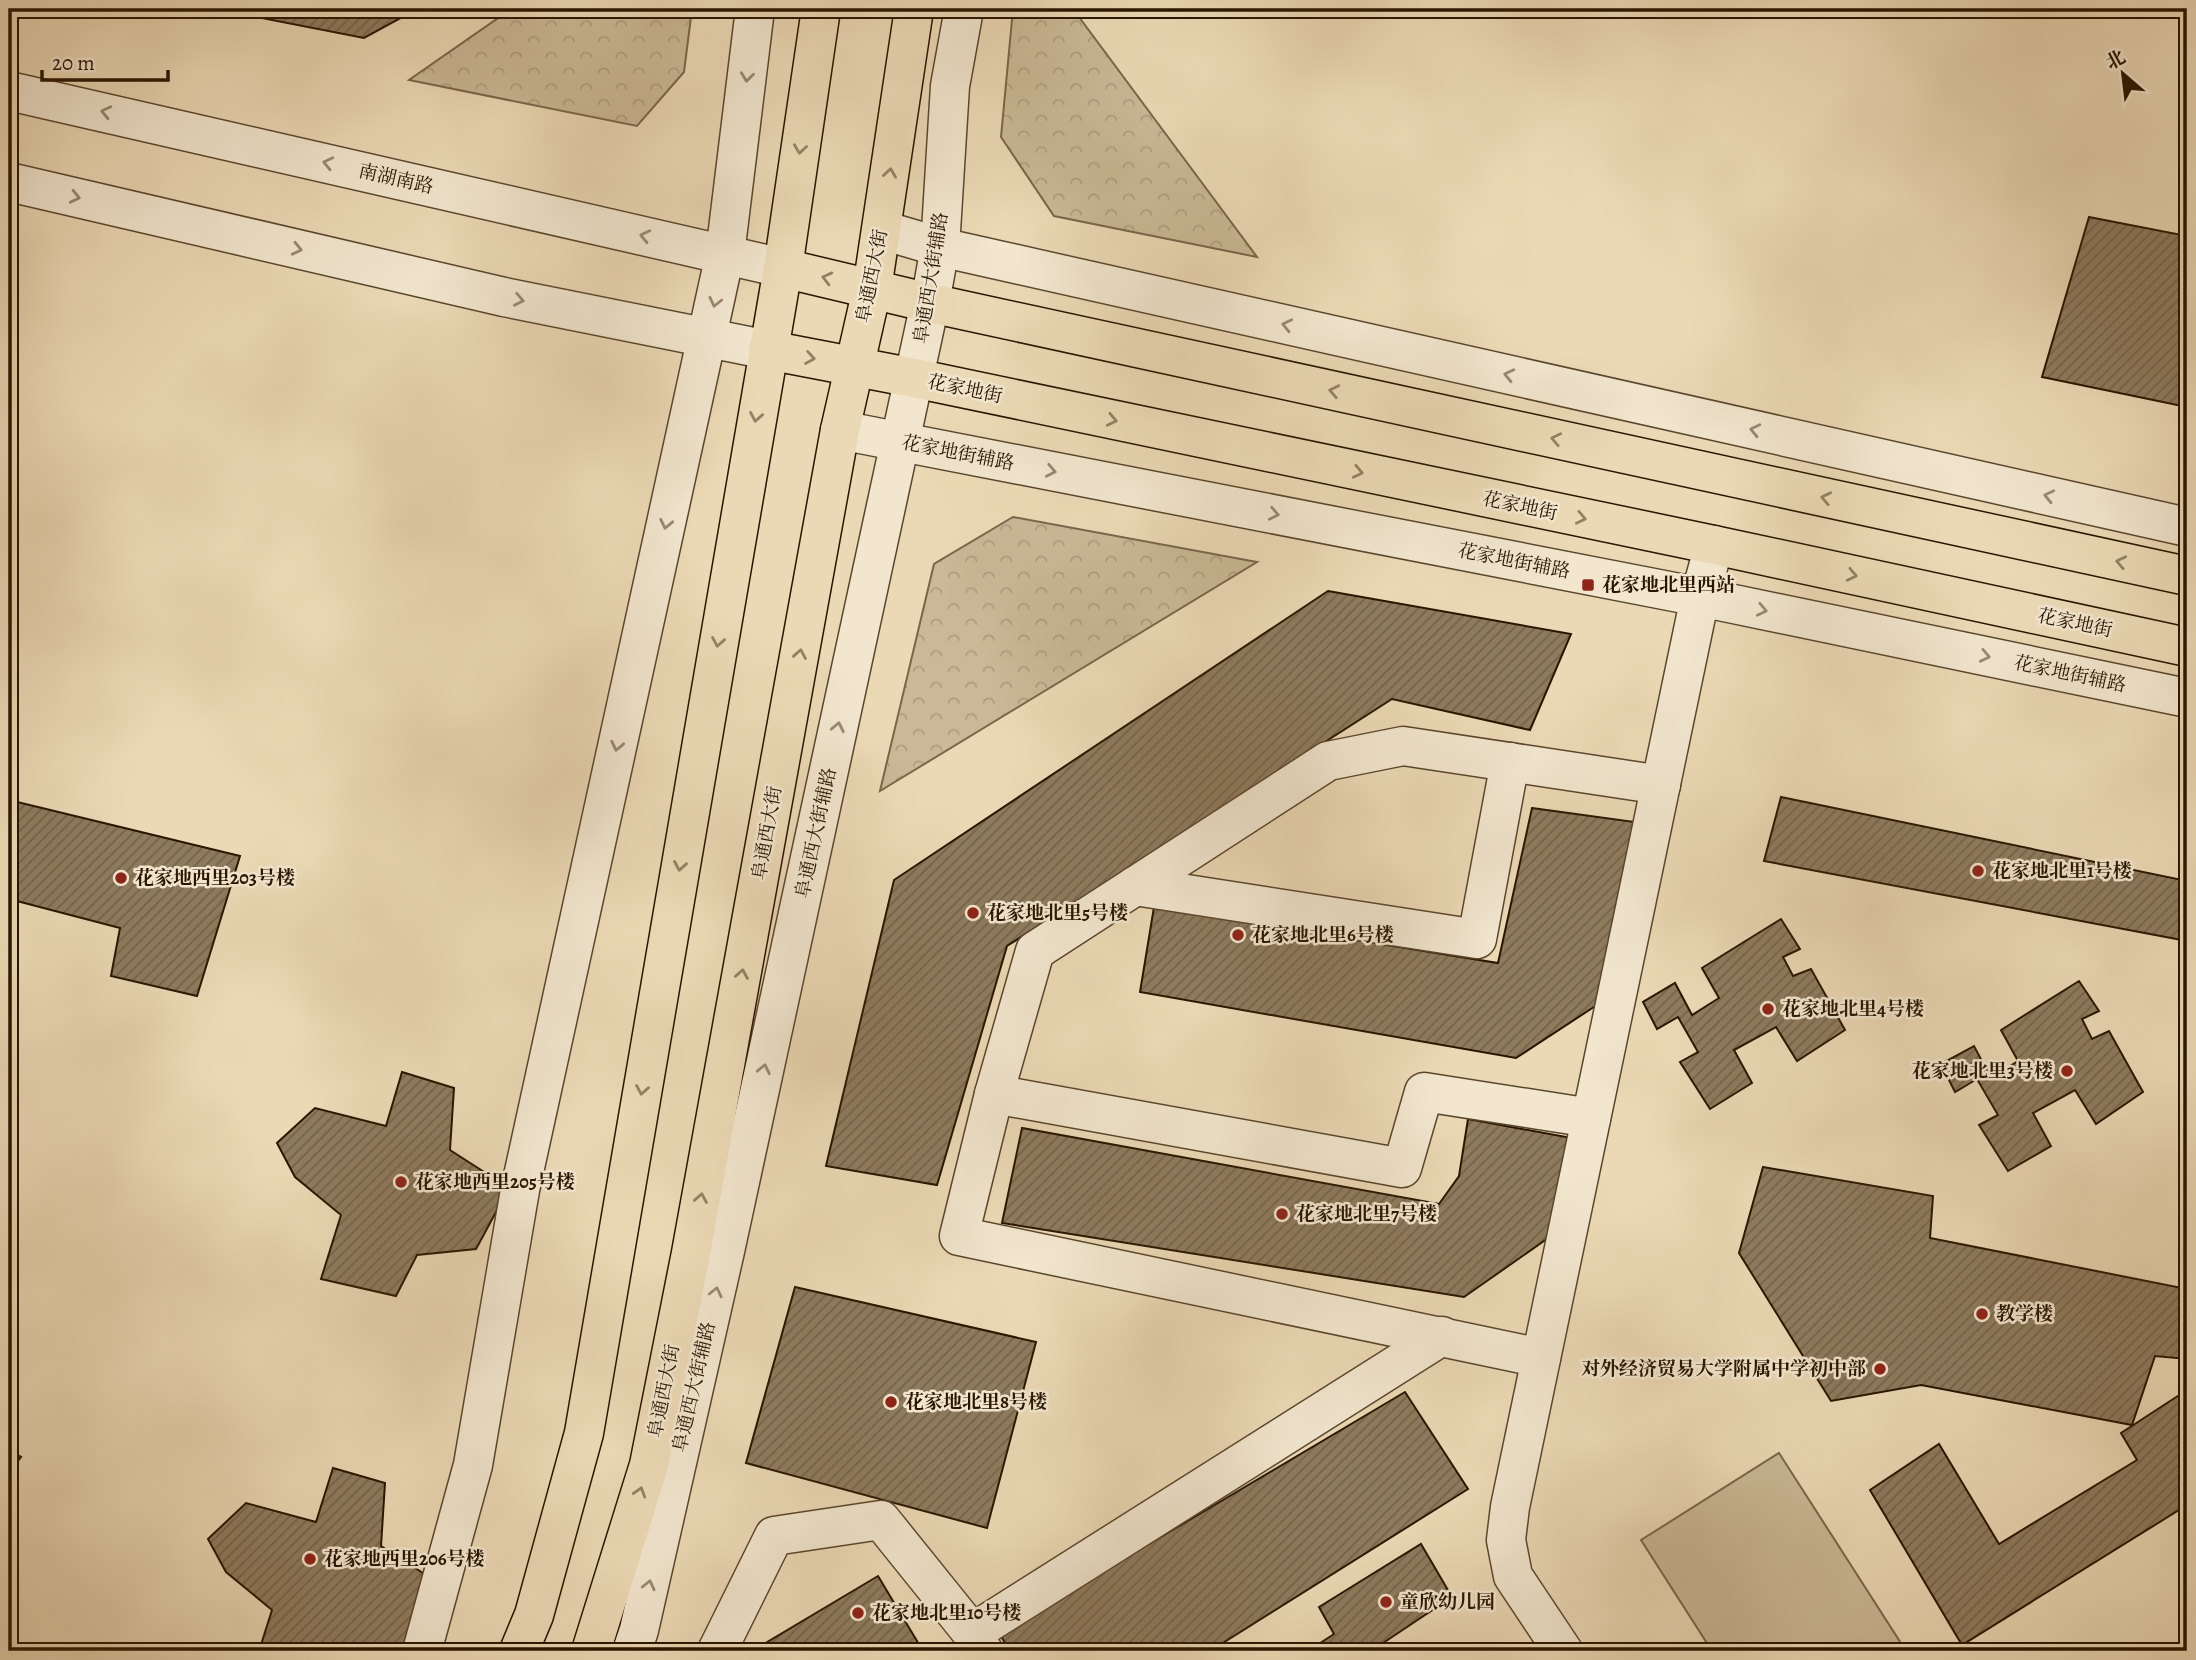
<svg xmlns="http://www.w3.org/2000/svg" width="2196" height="1660" font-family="Alegreya,'Noto Serif SC',serif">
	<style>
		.forest { fill: url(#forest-crowns); stroke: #7a664b; stroke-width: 2 }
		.garden { fill: #cab896; stroke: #7a664b; stroke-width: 2 }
		.building { fill: url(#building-hatch); stroke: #291500; stroke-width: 2 }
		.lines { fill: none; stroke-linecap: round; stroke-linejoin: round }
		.minor-casing { stroke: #5a462d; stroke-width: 41 }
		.major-casing { stroke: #291500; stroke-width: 41 }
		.minor { stroke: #f2e6cf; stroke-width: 38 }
		.major { stroke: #ebd9b5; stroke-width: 38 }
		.oneway { stroke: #988872 }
		.oneway2 { stroke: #948164 }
		.poi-dot { fill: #8f2418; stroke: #f2e6cf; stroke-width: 2.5 }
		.labels { text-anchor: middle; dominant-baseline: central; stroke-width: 5; stroke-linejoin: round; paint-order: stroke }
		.street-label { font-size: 19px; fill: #291500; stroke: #f2e6cf }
		.poi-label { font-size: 19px; font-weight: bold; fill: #291500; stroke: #f2e6cf; text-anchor: start }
	</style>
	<defs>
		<pattern id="forest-crowns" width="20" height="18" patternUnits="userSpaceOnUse" patternTransform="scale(1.75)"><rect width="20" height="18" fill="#cab896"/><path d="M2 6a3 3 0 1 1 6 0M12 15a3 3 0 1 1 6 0" fill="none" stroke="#ae9d80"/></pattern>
		<pattern id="building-hatch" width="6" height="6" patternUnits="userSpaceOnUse" patternTransform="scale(1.75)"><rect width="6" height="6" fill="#8e7b5e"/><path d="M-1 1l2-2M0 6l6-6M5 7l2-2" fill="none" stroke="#74644b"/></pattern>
	</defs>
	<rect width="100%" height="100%" fill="#ebd9b5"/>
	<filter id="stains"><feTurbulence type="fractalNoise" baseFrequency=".00286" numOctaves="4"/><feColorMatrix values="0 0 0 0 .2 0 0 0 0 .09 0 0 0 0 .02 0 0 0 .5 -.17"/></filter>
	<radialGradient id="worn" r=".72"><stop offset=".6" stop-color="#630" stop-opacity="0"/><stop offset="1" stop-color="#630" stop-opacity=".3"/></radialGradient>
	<!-- forest -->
	<g class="forest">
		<path d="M511,9H692L684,72L637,126L409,80Z"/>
		<path d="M1013,9H1073L1257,257L1054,216L1001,137Z"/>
		<path d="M1013,517L1257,562L880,791L934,564Z"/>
	</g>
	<!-- garden -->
	<path class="garden" d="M1779,1453L1906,1651H1712L1641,1540Z"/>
	<!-- building -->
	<g class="building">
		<path d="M215,9H417L364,38Z"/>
		<path d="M2089,217L2187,236V407L2042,377Z"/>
		<path d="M1328,591L1571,634L1530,730L1392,699L1007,946L937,1185L826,1166L894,880Z"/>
		<path d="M1781,797L2187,881V941L1764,861Z"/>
		<path d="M9,800L240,856L197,996L111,976L120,928L9,899Z"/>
		<path d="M1532,808L1642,823L1600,1003L1516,1058L1140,992L1154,907L1498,963Z"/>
		<path d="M1781,919L1800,949L1783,957L1793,976L1811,969L1845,1030L1797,1061L1776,1027L1734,1050L1752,1083L1710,1109L1680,1062L1698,1052L1678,1017L1657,1029L1643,1002L1675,983L1692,1015L1719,998L1702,968Z"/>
		<path d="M2079,981L2099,1011L2082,1019L2092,1039L2109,1031L2143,1092L2096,1124L2075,1090L2033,1113L2051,1146L2008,1171L1979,1125L1998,1115L1977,1079L1955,1092L1941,1064L1974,1046L1991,1078L2018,1061L2001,1030Z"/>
		<path d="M402,1072L454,1088L450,1150L509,1188L476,1249L417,1255L396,1296L321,1279L341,1215L295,1177L277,1143L315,1108L386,1126Z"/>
		<path d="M1468,1119L1577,1139L1554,1234L1464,1297L1002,1223L1022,1128L1439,1204L1459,1176Z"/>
		<path d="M1763,1167L1933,1196L1930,1238L2187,1289V1359L2155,1356L2132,1425L1921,1385L1831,1401L1739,1253Z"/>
		<path d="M795,1287L1036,1342L987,1528L746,1463Z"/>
		<path d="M2187,1390V1505L1962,1645L1870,1490L1939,1444L1999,1544L2137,1460L2121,1433Z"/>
		<path d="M1405,1392L1468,1489L1210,1651H1010L999,1633Z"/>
		<path d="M9,1449L21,1457L9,1473Z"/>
		<path d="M333,1468L385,1483L381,1546L440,1584L407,1644L347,1651H259L272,1610L226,1572L208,1539L246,1503L316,1522Z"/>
		<path d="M1421,1544L1452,1597L1371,1651H1308L1334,1634L1319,1607Z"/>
		<path d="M878,1576L923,1651H752Z"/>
	</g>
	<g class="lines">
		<defs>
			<g id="minor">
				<path d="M9,91L783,268"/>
				<path d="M9,182L504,297L768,350"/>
				<path d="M882,230L940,247L2187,527"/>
				<path d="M840,430L1700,597L2187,698"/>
				<path d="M1135,886L1477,939L1510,762"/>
				<path d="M994,1094L1402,1168L1424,1092L1591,1118"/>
				<path d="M1541,1358L959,1236L994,1094L1035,951L1328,761L1403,746L1661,785"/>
				<path d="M972,1633L1442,1336"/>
				<path d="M422,1651L473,1465L520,1190L725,254L755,9"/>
				<path d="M632,1651L639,1630L725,1251L930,303L940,247L950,86L964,9"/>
				<path d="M717,1651L774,1536L881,1520L972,1633L983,1651"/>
				<path d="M1563,1651L1513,1576L1506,1540L1510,1507L1700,597L1714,545"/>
			</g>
			<g id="major">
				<path d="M783,268L930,303L2187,576"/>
				<path d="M768,350L914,378L1714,545L2187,647"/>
				<path d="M519,1651L534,1615L584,1433L783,268L821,9"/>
				<path d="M591,1651L649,1465L691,1253L840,430L872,289L914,9"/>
			</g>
		</defs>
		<!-- minor casing -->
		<use href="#minor" class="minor-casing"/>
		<!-- major casing -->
		<use href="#major" class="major-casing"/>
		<!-- minor -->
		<use href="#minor" class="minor"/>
		<!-- major -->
		<use href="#major" class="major"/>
	</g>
	<!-- one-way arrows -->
	<defs><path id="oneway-chevron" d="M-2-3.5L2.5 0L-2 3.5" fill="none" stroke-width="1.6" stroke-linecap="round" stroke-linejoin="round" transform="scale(1.75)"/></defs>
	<g class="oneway">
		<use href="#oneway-chevron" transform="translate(747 77) rotate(97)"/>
		<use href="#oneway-chevron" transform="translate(106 112) rotate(-167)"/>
		<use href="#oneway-chevron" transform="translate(328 163) rotate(-167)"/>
		<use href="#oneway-chevron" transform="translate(75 197) rotate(13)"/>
		<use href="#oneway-chevron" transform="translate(645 236) rotate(-167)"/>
		<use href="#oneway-chevron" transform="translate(297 249) rotate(13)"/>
		<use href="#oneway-chevron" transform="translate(519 300) rotate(11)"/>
		<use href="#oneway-chevron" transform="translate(715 302) rotate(103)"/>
		<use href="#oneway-chevron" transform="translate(1287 325) rotate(-167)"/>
		<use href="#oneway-chevron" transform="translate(1509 375) rotate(-167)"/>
		<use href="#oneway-chevron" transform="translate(1755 430) rotate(-167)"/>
		<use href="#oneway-chevron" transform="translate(1051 471) rotate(11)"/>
		<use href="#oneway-chevron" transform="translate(2049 496) rotate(-167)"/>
		<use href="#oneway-chevron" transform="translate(1274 514) rotate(11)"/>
		<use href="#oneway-chevron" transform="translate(666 524) rotate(102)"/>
		<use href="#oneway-chevron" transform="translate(1762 610) rotate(12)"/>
		<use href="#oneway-chevron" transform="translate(1985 656) rotate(12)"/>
		<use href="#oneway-chevron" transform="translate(838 727) rotate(-78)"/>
		<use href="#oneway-chevron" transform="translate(617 746) rotate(102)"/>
		<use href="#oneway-chevron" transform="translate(764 1069) rotate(-78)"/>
		<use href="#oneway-chevron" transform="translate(716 1292) rotate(-77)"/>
		<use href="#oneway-chevron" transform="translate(649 1585) rotate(-77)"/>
	</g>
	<g class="oneway2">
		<use href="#oneway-chevron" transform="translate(800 149) rotate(98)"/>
		<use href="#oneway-chevron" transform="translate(890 173) rotate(-82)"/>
		<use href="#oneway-chevron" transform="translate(827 278) rotate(-166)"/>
		<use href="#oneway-chevron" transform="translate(810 358) rotate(10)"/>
		<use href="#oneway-chevron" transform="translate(1334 391) rotate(-168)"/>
		<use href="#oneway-chevron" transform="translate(756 417) rotate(100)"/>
		<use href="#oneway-chevron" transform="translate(1112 420) rotate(12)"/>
		<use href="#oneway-chevron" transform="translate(1556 439) rotate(-168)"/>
		<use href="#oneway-chevron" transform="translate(1358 472) rotate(12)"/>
		<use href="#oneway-chevron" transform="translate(1826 498) rotate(-168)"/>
		<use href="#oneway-chevron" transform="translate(1581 518) rotate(12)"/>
		<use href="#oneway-chevron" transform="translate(2121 562) rotate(-168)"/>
		<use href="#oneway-chevron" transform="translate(1852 575) rotate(12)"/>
		<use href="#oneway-chevron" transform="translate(718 642) rotate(100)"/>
		<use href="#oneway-chevron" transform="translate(800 654) rotate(-80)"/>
		<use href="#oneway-chevron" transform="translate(680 866) rotate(100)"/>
		<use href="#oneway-chevron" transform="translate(742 974) rotate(-80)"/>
		<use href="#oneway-chevron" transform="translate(642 1090) rotate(100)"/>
		<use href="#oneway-chevron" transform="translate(701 1198) rotate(-80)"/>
		<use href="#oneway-chevron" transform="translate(640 1492) rotate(-73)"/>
	</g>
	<!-- markers -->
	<g class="poi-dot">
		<rect x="1581" y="578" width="14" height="14" rx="3.5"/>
		<circle cx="1978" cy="871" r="7"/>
		<circle cx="121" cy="878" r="7"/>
		<circle cx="973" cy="913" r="7"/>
		<circle cx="1238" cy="935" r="7"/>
		<circle cx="1768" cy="1009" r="7"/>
		<circle cx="2067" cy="1071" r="7"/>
		<circle cx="401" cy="1182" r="7"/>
		<circle cx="1282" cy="1214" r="7"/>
		<circle cx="1982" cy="1314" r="7"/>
		<circle cx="1880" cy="1369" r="7"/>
		<circle cx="891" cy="1402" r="7"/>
		<circle cx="310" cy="1559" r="7"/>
		<circle cx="1386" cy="1602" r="7"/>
		<circle cx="858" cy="1613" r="7"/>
	</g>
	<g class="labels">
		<!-- street labels -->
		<g class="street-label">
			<text transform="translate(396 179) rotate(13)">南湖南路</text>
			<text transform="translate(872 276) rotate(-79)">阜通西大街</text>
			<text transform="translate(931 278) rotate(-81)">阜通西大街辅路</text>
			<text transform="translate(965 389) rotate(12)">花家地街</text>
			<text transform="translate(958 453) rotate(11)">花家地街辅路</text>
			<text transform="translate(1520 506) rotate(12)">花家地街</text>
			<text transform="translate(1514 561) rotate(11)">花家地街辅路</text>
			<text transform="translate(2075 623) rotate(12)">花家地街</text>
			<text transform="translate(2070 674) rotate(12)">花家地街辅路</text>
			<text transform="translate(767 833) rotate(-80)">阜通西大街</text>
			<text transform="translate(816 833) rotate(-78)">阜通西大街辅路</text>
			<text transform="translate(694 1387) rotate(-77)">阜通西大街辅路</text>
			<text transform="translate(664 1391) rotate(-79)">阜通西大街</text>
		</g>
		<!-- poi labels -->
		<g class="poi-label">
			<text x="1602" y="585">花家地北里西站</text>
			<text x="1992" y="871">花家地北里1号楼</text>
			<text x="135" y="878">花家地西里203号楼</text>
			<text x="987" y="913">花家地北里5号楼</text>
			<text x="1252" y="935">花家地北里6号楼</text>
			<text x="1782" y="1009">花家地北里4号楼</text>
			<text x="2053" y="1071" text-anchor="end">花家地北里3号楼</text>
			<text x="415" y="1182">花家地西里205号楼</text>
			<text x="1296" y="1214">花家地北里7号楼</text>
			<text x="1996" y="1314">教学楼</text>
			<text x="1866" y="1369" text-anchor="end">对外经济贸易大学附属中学初中部</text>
			<text x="905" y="1402">花家地北里8号楼</text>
			<text x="324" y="1559">花家地西里206号楼</text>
			<text x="1400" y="1602">童欣幼儿园</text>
			<text x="872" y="1613">花家地北里10号楼</text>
		</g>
	</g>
	<!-- margin -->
	<rect width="2196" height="1660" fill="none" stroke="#ebd9b5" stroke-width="35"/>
	<rect x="10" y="10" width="2175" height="1639" fill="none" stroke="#291500" stroke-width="3.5"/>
	<rect x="18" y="18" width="2161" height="1625" fill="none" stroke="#291500" stroke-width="2"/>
	<!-- north arrow -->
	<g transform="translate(2123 74) rotate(332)" stroke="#f2e6cf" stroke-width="5" paint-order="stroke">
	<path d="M0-5L12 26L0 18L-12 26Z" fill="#291500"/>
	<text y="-10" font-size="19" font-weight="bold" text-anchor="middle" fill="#291500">北</text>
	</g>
	<!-- scale -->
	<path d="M42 70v10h126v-10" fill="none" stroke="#291500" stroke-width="3.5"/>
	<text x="52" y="70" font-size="21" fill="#291500" stroke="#f2e6cf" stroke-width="5" paint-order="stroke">20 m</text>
	<rect width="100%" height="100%" filter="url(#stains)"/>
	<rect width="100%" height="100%" fill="url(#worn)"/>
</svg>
